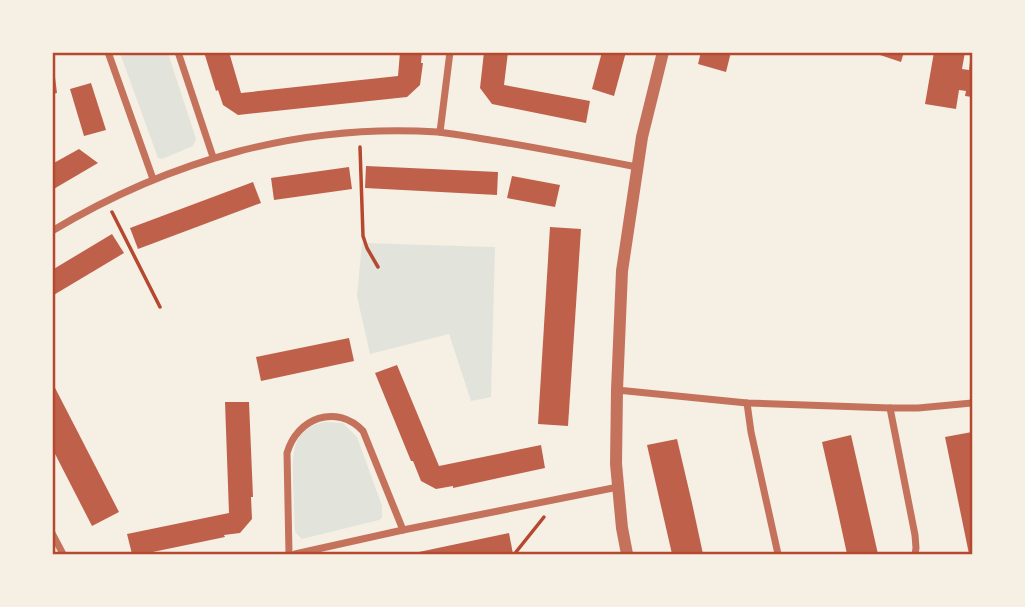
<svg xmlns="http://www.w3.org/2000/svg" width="1025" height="607" font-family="Rubik,sans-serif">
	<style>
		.green { fill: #e2e4dc }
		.building { fill: #bf614a }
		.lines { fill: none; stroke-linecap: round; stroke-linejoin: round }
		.path { stroke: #b5482f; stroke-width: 3.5 }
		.minor { stroke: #c5725c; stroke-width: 7 }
		.tertiary { stroke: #c5725c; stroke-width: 12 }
		.neatline { fill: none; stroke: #b5482f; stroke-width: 2.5 }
	</style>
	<rect width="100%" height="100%" fill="#f6efe4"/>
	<!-- green -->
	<g class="green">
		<path d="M120,53H168L196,139L193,146L162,159L158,158Z"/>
		<path d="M362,243L495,247L491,397L471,401L449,334L370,354L357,296Z"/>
		<path d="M325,422L343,423L357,437L382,506V518L379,520L302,539L295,532C294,515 294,499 293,482C293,454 290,429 325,422Z"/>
	</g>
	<!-- building -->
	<g class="building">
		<path d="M204,52H229L241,93L398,76L400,52H422L421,63H423L420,85L407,97L238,115L223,105L218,90L216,91Z"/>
		<path d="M484,52H508L504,85L590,101L586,123L492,104L480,88Z"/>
		<path d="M602,52H626L614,96L592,89Z"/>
		<path d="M701,52H731L726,72L698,64Z"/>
		<path d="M871,52H904L901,62Z"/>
		<path d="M934,52H965L962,69L969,70L970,61L972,62V97L965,96L966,91L959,90L956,109L925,104Z"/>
		<path d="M52,69H54L57,93L52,94Z"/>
		<path d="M91,83L106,130L84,136L70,89Z"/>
		<path d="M79,149L98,163L52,190V164Z"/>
		<path d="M366,166L498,172L497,195L365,188Z"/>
		<path d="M349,167L352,189L274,200L271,178Z"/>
		<path d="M512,176L560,185L555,207L507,198Z"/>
		<path d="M253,182L261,203L138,249L130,228Z"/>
		<path d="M550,227L581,229L568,426L538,424Z"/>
		<path d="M112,234L124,253L52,296V270Z"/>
		<path d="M349,338L354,361L261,381L256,357Z"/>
		<path d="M397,365L439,466L541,445L545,468L453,488V486L436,489L421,481L413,461H411L375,373Z"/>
		<path d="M52,382L119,512L92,526L52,448Z"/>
		<path d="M225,402H249L253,497H251L252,519L240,533L224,535L225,537L143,554H132L127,534L229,513Z"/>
		<path d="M972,432V554H969L945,437Z"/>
		<path d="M851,435L866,501L878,554H847L837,508L822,442Z"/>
		<path d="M677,439L692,503L703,554H672L647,445Z"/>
		<path d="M509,533L513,554H414V553Z"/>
	</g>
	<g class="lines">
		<!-- path -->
		<g class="path">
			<path d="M360,147L363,236L367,248L378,267"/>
			<path d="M112,212L160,307"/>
			<path d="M516,554V552L544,517"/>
		</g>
		<!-- minor -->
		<g class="minor">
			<path d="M108,52L153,179"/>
			<path d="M178,52L213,157"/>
			<path d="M440,132L450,52"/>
			<path d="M52,231C170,160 301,123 438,132C457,134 477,138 496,141C543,149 590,158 637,167"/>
			<path d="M617,390L747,403L890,408H918L972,403"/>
			<path d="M747,403L751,432L778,554"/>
			<path d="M890,408L915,535L916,548L915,554"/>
			<path d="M52,533L63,554"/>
			<path d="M289,554L287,453C297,418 336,403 363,431L403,530"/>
			<path d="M295,554L403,530L618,487"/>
		</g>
		<!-- tertiary -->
		<path class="tertiary" d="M627,554L622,528L616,464L617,390L622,271L642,137L663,52"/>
	</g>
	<!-- border -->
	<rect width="1025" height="607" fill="none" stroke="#f6efe4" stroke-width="108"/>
	<rect x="54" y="54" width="917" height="499" class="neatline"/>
</svg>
